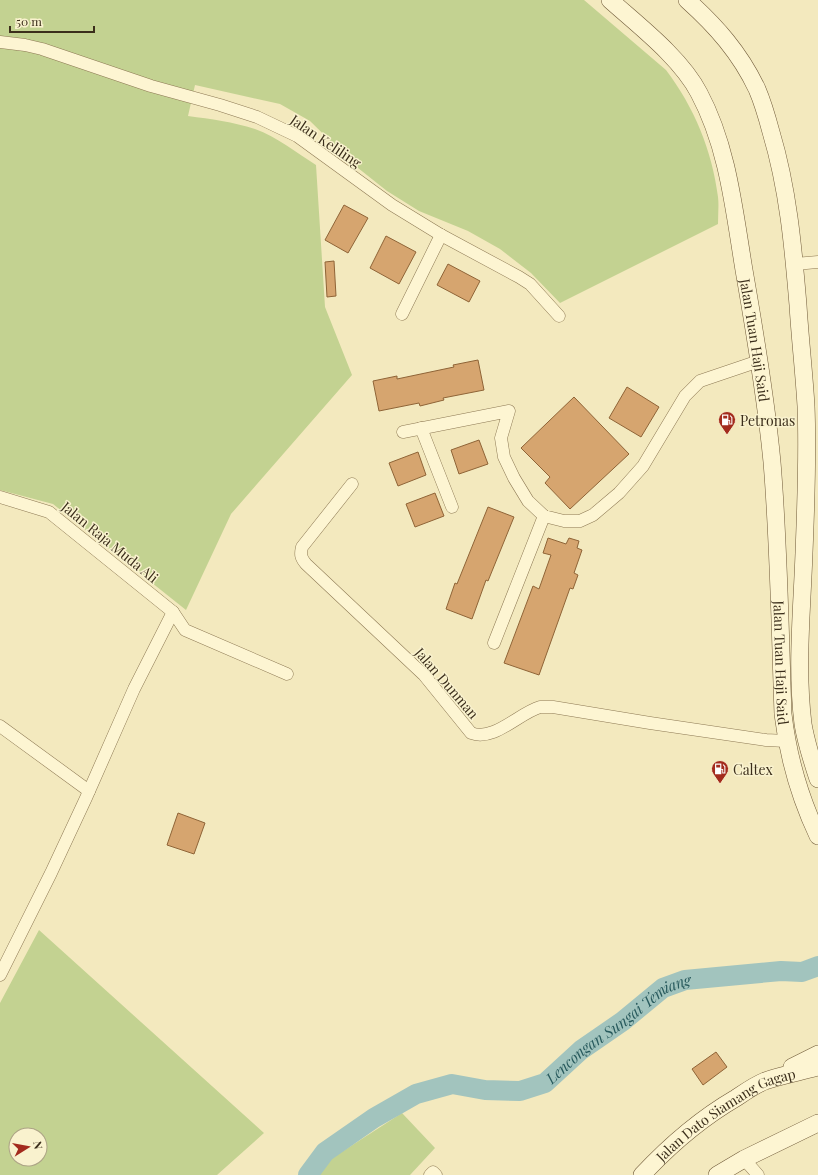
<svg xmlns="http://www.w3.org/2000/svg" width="818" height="1175" font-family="'Playfair Display',serif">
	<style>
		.green { fill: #c3d291; fill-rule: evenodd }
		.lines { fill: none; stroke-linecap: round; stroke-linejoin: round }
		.river { stroke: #a2c4be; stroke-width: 20 }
		.building { fill: #d6a56f; stroke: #8f6437 }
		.minor-casing { stroke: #8d7954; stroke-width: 13 }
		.secondary-casing { stroke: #6f5938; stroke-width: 18 }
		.minor { stroke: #fdf5d2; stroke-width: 12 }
		.secondary { stroke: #fdf5d2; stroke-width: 17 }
		.labels { text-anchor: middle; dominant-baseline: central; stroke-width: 3; stroke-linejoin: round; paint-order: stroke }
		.street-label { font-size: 14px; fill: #3b2e1b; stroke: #f9f2ce }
		.poi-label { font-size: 14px; fill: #3b2e1b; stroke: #f9f2ce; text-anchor: start }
		.water-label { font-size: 15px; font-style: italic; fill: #285a5d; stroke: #f9f2ce }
	</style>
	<rect width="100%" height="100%" fill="#f3e9be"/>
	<!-- green -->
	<g class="green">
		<path d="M0,0H584L666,70C694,107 712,150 718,197C719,205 718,215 718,224L560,303L531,273L500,249L468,231L419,211L387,191L358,168L310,121L280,104L195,85L188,116C211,119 233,122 255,129C277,137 297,153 316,165L325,307L352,375L231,514L186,610L53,504L0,490Z"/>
		<path d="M39,930L264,1133L217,1175H0V1003ZM16,1135H40V1159H16Z"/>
		<path d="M402,1113L435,1148L410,1175H317L325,1163L337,1155Z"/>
	</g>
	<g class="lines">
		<!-- river -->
		<path class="river" id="s1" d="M308,1175L325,1152L374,1118L416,1094L452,1084L485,1090L520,1091L545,1083L581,1050L623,1021L663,988L685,980L781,971L802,972L818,966"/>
	</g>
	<!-- building -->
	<g class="building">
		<path d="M344,205L368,218L348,253L325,240Z"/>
		<path d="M386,236L416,252L399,284L370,268Z"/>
		<path d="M334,261L336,296L327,297L325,262Z"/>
		<path d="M448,264L480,281L469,302L437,285Z"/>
		<path d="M478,360L484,390L443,398L444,400L420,406L419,403L379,411L373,381L397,376V379L454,367L453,365Z"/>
		<path d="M627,387L659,407L641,437L609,418Z"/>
		<path d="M574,397L629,454L570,509L545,483L550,477L521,448Z"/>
		<path d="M479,440L488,464L459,474L451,450Z"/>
		<path d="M418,452L426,475L398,486L389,463Z"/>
		<path d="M435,493L444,516L415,527L406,504Z"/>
		<path d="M488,507L514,517L488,581L486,580L472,619L446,609L455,583L457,584Z"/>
		<path d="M548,538L566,544L569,538L579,541L577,548L582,550L574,573L578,575L573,589L570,588L539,675L504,663L533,586L539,589L551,555L543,553Z"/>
		<path d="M178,813L205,823L194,854L167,845Z"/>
		<path d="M716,1052L727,1067L703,1085L692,1069Z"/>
	</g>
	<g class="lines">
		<defs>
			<g id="minor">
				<path d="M0,42L25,45L42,49L151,86L220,105L257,117L297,136L392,205L441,235L519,277L530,284L559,316"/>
				<path d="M795,264L818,262"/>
				<path d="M402,314L441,235"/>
				<path d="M421,428L452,507"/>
				<path d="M403,432L509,411L501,438L504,457L514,478L528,501L544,516L564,521H580L593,515L619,493L643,466L685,396L700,381L759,361"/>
				<path d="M352,484L302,547C300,555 301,558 306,564L424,675L471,733C494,742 519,713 540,707C544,707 549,707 553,707L650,723L766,740L786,741"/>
				<path d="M0,497L49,512L173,612L185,630L287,674"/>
				<path d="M494,643L544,516"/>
				<path d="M0,726L89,791"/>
				<path d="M0,975L51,873L86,798L134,689L173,612"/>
				<path d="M744,1159L758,1175"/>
				<path d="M430,1175L433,1172L436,1175"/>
			</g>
			<g id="secondary">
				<path id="s2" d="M610,0C639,26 681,58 699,93C728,147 734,210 744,270C755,333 766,398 772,462C779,546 780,630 783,714C788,756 800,798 818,836"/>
				<path d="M687,0C716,26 740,53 757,89C763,103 767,117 771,132C788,189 793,245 798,305C800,338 804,372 806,406C808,455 806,504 804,553C802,610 796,667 803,724C806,742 812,761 818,779"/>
				<path d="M792,1067L818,1054"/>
				<path id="s3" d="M642,1175C670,1145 700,1119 736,1098C745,1092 755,1085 765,1081C782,1075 800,1072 818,1067"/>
				<path d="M717,1175L744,1159L818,1123"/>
			</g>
		</defs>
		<!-- minor casing -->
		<use href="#minor" class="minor-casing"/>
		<!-- secondary casing -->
		<use href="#secondary" class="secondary-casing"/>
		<!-- minor -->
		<use href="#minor" class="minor"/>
		<!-- secondary -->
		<use href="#secondary" class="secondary"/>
	</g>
	<!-- icons -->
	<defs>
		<symbol id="fuel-pin" viewBox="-11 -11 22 30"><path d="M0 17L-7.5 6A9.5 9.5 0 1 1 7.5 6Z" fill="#a32b1d" stroke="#f9f2ce"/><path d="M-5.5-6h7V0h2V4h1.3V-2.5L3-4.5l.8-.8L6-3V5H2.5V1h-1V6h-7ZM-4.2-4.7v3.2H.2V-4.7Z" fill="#fff"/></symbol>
	</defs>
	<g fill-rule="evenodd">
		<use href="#fuel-pin" x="717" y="410" width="20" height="27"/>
		<use href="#fuel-pin" x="710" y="759" width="20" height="27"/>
	</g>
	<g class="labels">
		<!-- street labels -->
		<g class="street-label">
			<text transform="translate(326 141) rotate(34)">Jalan Keliling</text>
			<text stroke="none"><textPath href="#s2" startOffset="384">Jalan Tuan Haji Said</textPath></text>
			<text transform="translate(110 542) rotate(39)">Jalan Raja Muda Ali</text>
			<text stroke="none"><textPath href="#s2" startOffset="708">Jalan Tuan Haji Said</textPath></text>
			<text transform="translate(447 683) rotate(49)">Jalan Dunman</text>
			<text stroke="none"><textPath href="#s3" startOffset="105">Jalan Dato Siamang Gagap</textPath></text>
		</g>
		<!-- poi labels -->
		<g class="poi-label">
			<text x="740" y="420">Petronas</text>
			<text x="733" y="769">Caltex</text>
		</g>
		<!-- water labels -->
		<g class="water-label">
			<text stroke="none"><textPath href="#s1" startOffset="361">Lencongan Sungai Temiang</textPath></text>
		</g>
	</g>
	<!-- north arrow -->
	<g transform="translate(28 1147) rotate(79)"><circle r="19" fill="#f9f2ce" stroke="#ada486"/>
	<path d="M0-3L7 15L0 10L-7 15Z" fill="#a32b1d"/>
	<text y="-6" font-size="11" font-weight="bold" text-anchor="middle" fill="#3b2e1b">N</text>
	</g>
	<!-- scale -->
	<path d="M10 26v6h84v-6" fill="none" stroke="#3b2e1b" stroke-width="2"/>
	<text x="16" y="26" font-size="12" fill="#3b2e1b" stroke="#f9f2ce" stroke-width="3" paint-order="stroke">50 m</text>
</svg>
